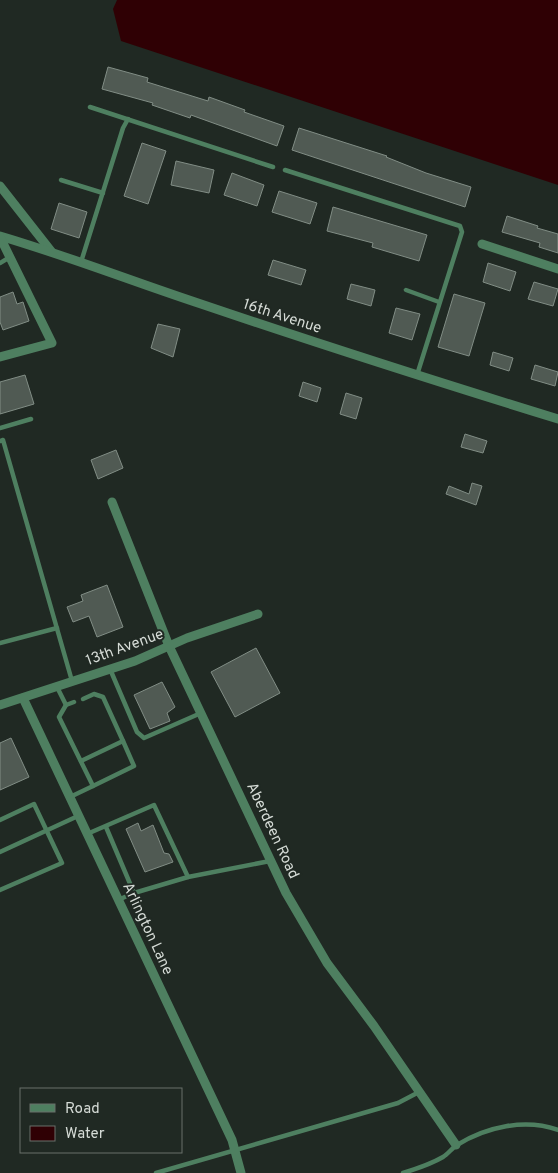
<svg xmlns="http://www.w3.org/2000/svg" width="558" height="1173" font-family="Overpass,sans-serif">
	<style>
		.water { fill: #2f0004 }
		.building { fill: #505a53; stroke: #818d85 }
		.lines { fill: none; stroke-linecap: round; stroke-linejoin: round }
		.service { stroke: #4e7f60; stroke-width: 4.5 }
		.minor { stroke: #4e7f60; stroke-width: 9 }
		.labels { text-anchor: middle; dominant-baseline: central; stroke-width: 4; stroke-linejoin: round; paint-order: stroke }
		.street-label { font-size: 15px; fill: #d5dbd6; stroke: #202923 }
	</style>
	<rect width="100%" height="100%" fill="#202923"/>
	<!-- water -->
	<path class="water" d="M117,0H558V185L121,41L113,9Z"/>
	<!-- building -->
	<g class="building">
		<path d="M108,67L148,78L147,82L208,101L209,97L245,110L244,112L284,126L277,146L191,115L190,118L152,105L153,103L102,89Z"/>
		<path d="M299,128L387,156L386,157L426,173L471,187L465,207L292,150Z"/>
		<path d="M142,143L166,151L148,204L124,196Z"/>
		<path d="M176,161L214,170L209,193L171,185Z"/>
		<path d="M232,173L264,185L257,206L224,195Z"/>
		<path d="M279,191L317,203L310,224L272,212Z"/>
		<path d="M59,203L87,212L79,238L51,229Z"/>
		<path d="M333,207L427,235L419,261L372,247L373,243L327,231Z"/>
		<path d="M507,216L538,226L537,228L558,234V253L539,247L540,243L502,232Z"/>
		<path d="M273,260L306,270L301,285L268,275Z"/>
		<path d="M488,263L516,272L510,291L483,282Z"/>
		<path d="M534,282L558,289L553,306L528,299Z"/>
		<path d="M351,284L375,290L371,306L347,299Z"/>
		<path d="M13,292L17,304L23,302L29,321L3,330L0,322V297Z"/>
		<path d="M454,294L485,303L469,356L438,347Z"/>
		<path d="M396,308L420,314L412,340L389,333Z"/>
		<path d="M158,324L180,329L173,357L151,348Z"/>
		<path d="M493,352L513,358L509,371L490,365Z"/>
		<path d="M535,365L558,372L555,386L531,379Z"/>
		<path d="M25,375L34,404L0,414V382Z"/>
		<path d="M303,382L321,388L317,402L299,396Z"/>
		<path d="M346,393L362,398L356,419L340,414Z"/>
		<path d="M465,434L487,441L483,453L461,447Z"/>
		<path d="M116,450L123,468L98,479L91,460Z"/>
		<path d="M472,483L482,486L476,505L446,494L449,486L469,494Z"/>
		<path d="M107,585L123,627L97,637L89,616L73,622L67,607L83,601L81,595Z"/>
		<path d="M256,648L280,693L235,717L211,672Z"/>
		<path d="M162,682L175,707L167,713L170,721L150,729L134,695Z"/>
		<path d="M11,738L29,777L0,790V743Z"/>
		<path d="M138,823L141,831L153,825L164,853L169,854L173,862L145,872L126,829Z"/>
	</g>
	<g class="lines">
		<!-- service -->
		<g class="service">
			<path d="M90,107L273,167"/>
			<path d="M285,170L460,226L462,232L417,375"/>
			<path d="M61,180L103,193"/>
			<path d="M81,262L123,128L128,119"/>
			<path d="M0,263L10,257"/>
			<path d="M406,290L439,302"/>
			<path d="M0,428L31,419"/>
			<path d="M0,441L3,440L72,681"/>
			<path d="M0,643L57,628"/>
			<path d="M110,669L137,732L144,738L201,713"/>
			<path d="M57,687L66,705"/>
			<path d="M74,702L66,705L59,717L93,786L134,766L123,741"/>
			<path d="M81,761L123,741L103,697L94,694L83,699"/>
			<path d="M70,797L93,786"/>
			<path d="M0,820L34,804L62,863L0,890"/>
			<path d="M106,827L134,893"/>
			<path d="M87,834L154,805L188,877L134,893L118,900"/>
			<path d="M0,852L78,816"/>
			<path d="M188,877L270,861"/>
			<path d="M156,1173L398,1103L419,1092"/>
			<path d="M403,1173C416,1169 431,1164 443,1157C448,1154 452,1148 457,1145C486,1127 525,1118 558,1130"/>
		</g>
		<!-- minor -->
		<g class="minor">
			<path d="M0,186L51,251"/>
			<path d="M0,236C68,256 134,282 201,304C319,344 438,382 558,419"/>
			<path d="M0,237L52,343L0,357"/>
			<path d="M482,244L558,269"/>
			<path d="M112,502L169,646L286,893L327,963L374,1026L456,1145"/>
			<path d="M23,698L232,1140L241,1173"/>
			<path d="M0,705L135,661L187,638L258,614"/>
		</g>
	</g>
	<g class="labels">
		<!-- street labels -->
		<g class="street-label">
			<text transform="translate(282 317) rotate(18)">16th Avenue</text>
			<text transform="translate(125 648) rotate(-20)">13th Avenue</text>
			<text transform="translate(272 831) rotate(65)">Aberdeen Road</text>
			<text transform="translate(147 929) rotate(65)">Arlington Lane</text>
		</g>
	</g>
	<!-- legend -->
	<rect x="20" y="1088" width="162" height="65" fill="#202923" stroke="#68706b"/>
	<rect x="30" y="1104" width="25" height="8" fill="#4e7f60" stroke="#68706b"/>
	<text x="65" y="1113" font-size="15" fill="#d5dbd6">Road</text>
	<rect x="30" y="1126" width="25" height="15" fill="#2f0004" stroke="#68706b"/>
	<text x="65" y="1138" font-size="15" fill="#d5dbd6">Water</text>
</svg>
